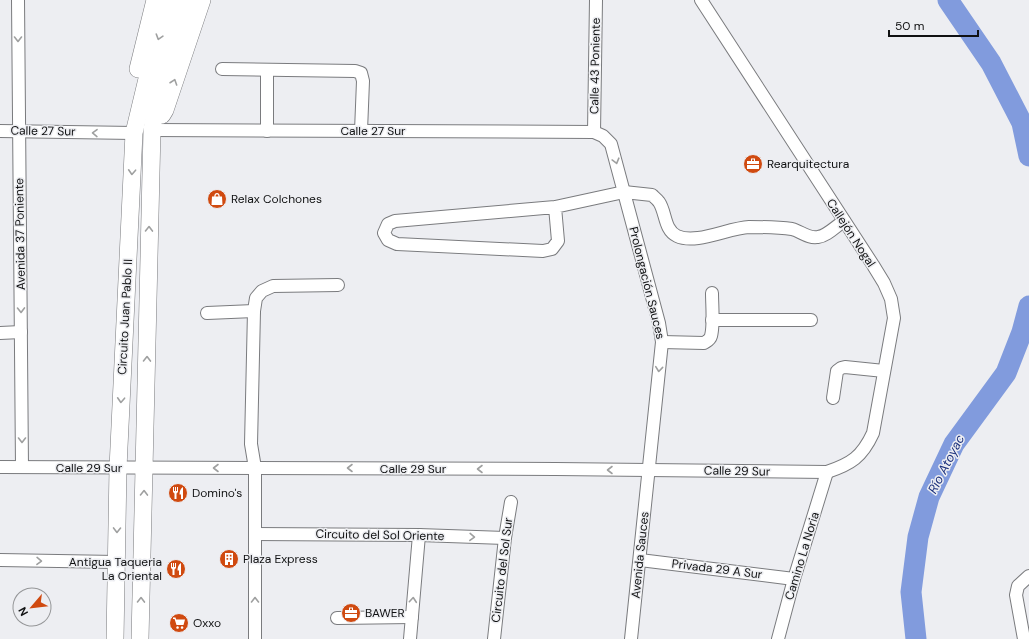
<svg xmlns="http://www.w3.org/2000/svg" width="1029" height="639" font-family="'DM Sans',sans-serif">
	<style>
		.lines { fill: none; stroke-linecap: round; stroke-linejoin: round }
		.river { stroke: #819bdd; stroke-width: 21 }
		.street-casing { stroke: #7a7b7e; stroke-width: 14 }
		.secondary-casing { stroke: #7a7b7e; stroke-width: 18 }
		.street { stroke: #fff; stroke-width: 12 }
		.secondary { stroke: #fff; stroke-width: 17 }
		.oneway { stroke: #9fa0a0 }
		.labels { text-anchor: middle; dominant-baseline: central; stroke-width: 3; stroke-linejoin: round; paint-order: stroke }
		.street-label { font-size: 12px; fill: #101112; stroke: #edeef2 }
		.poi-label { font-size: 12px; fill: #101112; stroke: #edeef2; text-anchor: start }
		.water-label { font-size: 13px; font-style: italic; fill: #1b307c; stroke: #edeef2 }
	</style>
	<rect width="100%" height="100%" fill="#edeef2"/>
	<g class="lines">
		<!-- river -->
		<g class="river">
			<path d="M948,0L991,63L1022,123L1029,156"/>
			<path d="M916,639L911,592L918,537L929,497L954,444L1006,373L1022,332L1029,306"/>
		</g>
		<defs>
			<g id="street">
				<path d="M18,0L22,467"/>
				<path d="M222,69L355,71L361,73L363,81L361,131"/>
				<path d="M152,130L594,132L603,136L611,144L659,323L662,342L631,639"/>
				<path d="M0,131L134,133"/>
				<path d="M267,131V70"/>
				<path d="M594,132L596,0"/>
				<path d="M555,207L558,241L552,249L543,251L397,244L388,240L384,233L388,224L395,221L555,207L624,192L652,195C654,197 657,199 659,202C666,212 664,230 677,236C696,245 728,228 749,227C763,227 778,227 792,229C800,231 809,239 818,237C827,236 836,226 844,221"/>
				<path d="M207,313L254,311"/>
				<path d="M712,320H811"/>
				<path d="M0,333L21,332"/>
				<path d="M662,342L704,343C707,341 710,340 711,336C714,325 712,305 712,293"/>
				<path d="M833,398L837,371L841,368L845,367L884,371"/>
				<path d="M0,467L556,469L827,472C851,464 862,457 873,433L894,318L891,299L884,283L873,265L701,0"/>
				<path d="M255,534L419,535L505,538"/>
				<path d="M0,560L116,562"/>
				<path d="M640,560L794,579"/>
				<path d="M337,618L412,617"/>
				<path d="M255,639V468L251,444L254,311L256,298L262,291L273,286L338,285"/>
				<path d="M410,639L419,535"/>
				<path d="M494,639L505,538L511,502"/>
				<path d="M778,639L794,579L827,472"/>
				<path d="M1024,639L1016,595L1018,586L1029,576"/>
			</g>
			<g id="secondary">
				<path d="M138,69L155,0"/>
				<path d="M162,115L165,110L202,0"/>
				<path d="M115,639L118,468L134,133L152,58L170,0"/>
				<path d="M140,639L152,130C158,85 172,43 186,0"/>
			</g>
		</defs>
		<!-- street casing -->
		<use href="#street" class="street-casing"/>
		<!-- secondary casing -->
		<use href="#secondary" class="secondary-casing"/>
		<!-- street -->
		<use href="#street" class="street"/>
		<!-- secondary -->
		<use href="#secondary" class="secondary"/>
	</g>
	<!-- one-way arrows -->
	<defs><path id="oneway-chevron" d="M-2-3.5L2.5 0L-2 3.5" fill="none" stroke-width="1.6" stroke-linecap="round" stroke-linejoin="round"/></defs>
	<g class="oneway">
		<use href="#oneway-chevron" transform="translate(159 37) rotate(107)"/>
		<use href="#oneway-chevron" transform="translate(18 39) rotate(90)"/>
		<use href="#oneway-chevron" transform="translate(174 82) rotate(-71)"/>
		<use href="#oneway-chevron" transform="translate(95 133) rotate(-179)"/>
		<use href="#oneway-chevron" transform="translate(616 161) rotate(75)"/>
		<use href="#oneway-chevron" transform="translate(132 172) rotate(93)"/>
		<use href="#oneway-chevron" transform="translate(149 229) rotate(-89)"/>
		<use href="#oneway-chevron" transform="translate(21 310) rotate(89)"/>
		<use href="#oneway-chevron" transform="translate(147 359) rotate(-89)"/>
		<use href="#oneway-chevron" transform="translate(659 369) rotate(96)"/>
		<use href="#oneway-chevron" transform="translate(121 400) rotate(93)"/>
		<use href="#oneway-chevron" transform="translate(22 440) rotate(90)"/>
		<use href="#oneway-chevron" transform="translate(216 468) rotate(-180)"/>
		<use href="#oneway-chevron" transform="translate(350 468) rotate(-180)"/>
		<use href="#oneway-chevron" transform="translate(480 469) rotate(-180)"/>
		<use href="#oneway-chevron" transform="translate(610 470) rotate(-180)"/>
		<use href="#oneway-chevron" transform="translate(144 493) rotate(-89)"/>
		<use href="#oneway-chevron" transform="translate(117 530) rotate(91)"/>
		<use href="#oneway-chevron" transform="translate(472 537) rotate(2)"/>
		<use href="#oneway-chevron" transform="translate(39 561) rotate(1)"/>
		<use href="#oneway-chevron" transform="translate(141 600) rotate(-89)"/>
		<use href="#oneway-chevron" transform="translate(255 600) rotate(-90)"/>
		<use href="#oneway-chevron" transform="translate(413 600) rotate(-85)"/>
	</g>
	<!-- icons -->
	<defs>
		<symbol id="office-disc" viewBox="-11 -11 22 22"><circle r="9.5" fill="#d04a10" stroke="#edeef2"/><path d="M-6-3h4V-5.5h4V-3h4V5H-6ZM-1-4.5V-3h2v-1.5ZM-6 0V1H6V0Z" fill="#fff"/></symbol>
		<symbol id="shop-disc" viewBox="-11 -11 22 22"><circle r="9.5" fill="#d04a10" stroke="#edeef2"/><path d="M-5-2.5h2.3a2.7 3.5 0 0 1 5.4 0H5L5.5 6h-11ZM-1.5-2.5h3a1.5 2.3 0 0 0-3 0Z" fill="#fff"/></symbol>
		<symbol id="restaurant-disc" viewBox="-11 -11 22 22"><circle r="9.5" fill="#d04a10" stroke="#edeef2"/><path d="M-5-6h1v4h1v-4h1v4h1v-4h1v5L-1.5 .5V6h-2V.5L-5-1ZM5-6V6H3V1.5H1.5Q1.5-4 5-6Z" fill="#fff"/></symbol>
		<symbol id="building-disc" viewBox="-11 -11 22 22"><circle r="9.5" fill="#d04a10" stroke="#edeef2"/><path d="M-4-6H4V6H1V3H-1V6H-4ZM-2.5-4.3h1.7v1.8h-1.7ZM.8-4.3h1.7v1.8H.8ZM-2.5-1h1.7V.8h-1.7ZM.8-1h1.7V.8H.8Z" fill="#fff"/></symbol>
		<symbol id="supermarket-disc" viewBox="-11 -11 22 22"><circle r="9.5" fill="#d04a10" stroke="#edeef2"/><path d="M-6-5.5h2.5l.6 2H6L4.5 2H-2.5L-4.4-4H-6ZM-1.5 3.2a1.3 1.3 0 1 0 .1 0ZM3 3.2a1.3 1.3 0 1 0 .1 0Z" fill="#fff"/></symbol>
	</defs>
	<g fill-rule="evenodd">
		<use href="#office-disc" x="742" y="153" width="22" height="22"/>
		<use href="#shop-disc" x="206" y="188" width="22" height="22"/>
		<use href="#restaurant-disc" x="167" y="482" width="22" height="22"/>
		<use href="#building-disc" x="218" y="548" width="22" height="22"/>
		<use href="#restaurant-disc" x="165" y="558" width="22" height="22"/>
		<use href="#office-disc" x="340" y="602" width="22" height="22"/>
		<use href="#supermarket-disc" x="168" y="612" width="22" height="22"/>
	</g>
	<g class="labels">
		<!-- street labels -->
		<g class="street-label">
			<text transform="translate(595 66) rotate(-89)">Calle 43 Poniente</text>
			<text transform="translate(43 131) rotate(1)">Calle 27 Sur</text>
			<text x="373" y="131">Calle 27 Sur</text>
			<text transform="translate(851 233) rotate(57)">Callejón Nogal</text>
			<text transform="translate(20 234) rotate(-91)">Avenida 37 Poniente</text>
			<text transform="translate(647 283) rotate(76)">Prolongación Sauces</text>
			<text transform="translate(125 317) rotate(-87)">Circuito Juan Pablo II</text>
			<text x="89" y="468">Calle 29 Sur</text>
			<text x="413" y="469">Calle 29 Sur</text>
			<text transform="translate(737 471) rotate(1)">Calle 29 Sur</text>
			<text transform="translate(380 535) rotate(1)">Circuito del Sol Oriente</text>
			<text transform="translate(640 555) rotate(-84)">Avenida Sauces</text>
			<text transform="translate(802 556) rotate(-73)">Camino La Noria</text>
			<text transform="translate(717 569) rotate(7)">Privada 29 A Sur</text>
			<text transform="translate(502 570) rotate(-83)">Circuito del Sol Sur</text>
		</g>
		<!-- poi labels -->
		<g class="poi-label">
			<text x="767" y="164">Rearquitectura</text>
			<text x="231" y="199">Relax Colchones</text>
			<text x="192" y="493">Domino's</text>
			<text x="243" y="559">Plaza Express</text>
			<text x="162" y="562" text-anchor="end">Antigua Taqueria<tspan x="162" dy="14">La Oriental</tspan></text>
			<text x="365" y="613">BAWER</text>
			<text x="193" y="623">Oxxo</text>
		</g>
		<!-- water labels -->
		<g class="water-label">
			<text transform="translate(946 464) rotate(-63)">Río Atoyac</text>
		</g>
	</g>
	<!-- north arrow -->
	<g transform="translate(32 607) rotate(242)"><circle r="19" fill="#edeef2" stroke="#959698"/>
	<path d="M0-3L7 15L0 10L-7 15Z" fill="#d04a10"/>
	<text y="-6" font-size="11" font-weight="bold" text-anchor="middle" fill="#101112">N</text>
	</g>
	<!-- scale -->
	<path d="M889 30v6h89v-6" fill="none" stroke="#101112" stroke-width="2"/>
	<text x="895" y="30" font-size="12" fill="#101112" stroke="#edeef2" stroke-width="3" paint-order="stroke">50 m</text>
</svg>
